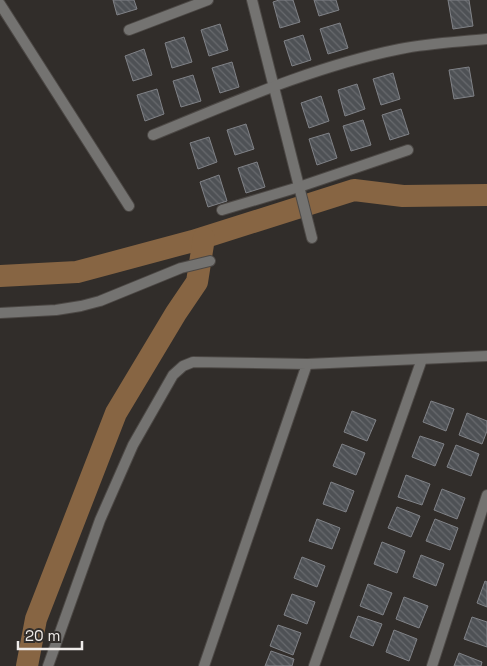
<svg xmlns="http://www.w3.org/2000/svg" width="487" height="666" font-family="'Space Grotesk',sans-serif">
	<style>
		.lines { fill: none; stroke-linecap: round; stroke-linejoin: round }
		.canal { stroke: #876543; stroke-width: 22 }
		.building { fill: url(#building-back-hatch); stroke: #808287 }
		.street-casing { stroke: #4c4845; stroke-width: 12 }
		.street { stroke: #747371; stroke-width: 10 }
	</style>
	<defs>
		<pattern id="building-back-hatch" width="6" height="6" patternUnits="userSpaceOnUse" patternTransform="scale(1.25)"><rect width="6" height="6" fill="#4e5155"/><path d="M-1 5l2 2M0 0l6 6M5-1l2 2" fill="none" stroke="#686a6e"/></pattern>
	</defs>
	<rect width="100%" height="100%" fill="#312d2a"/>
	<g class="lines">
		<!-- canal -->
		<g class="canal">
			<path d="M0,276L77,272L193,241L354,190L403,196L487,195"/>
			<path d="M27,666L36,619L116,413L176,313L197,282L204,238"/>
		</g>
	</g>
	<!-- building -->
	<g class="building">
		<path d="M113,0H134L137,9L117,15Z"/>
		<path d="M279,0H293L300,22L280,28L273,2Z"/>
		<path d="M314,0H336L339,10L319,16Z"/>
		<path d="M448,0H469L473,26L453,29Z"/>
		<path d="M340,23L348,48L328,54L320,29Z"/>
		<path d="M220,24L228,50L209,56L201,30Z"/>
		<path d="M303,35L311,60L292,66L284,41Z"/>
		<path d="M184,37L192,62L172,68L165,43Z"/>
		<path d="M144,49L152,75L133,81L125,56Z"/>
		<path d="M232,62L239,87L220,93L212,68Z"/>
		<path d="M469,67L474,96L454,99L449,70Z"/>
		<path d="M393,73L400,99L381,105L373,79Z"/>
		<path d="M193,75L201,101L181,107L173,81Z"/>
		<path d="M357,84L365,109L345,116L338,90Z"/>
		<path d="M157,89L164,114L145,121L137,95Z"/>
		<path d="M321,96L329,121L309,128L301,103Z"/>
		<path d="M401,109L409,134L390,140L382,115Z"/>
		<path d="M363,120L371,145L351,151L343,126Z"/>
		<path d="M246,124L254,149L235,155L227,130Z"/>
		<path d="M329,133L337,158L317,165L309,139Z"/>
		<path d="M209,137L217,162L198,169L190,143Z"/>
		<path d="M257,162L265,187L246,193L238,168Z"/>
		<path d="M219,175L227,201L208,207L200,182Z"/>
		<path d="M431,401L454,409L446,431L423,422Z"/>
		<path d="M352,411L376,420L367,441L344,432Z"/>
		<path d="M467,413L487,421V431L482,444L459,435Z"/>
		<path d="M420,436L444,444L435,466L412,457Z"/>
		<path d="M342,444L365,453L356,475L333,466Z"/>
		<path d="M456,445L479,454L471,476L447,467Z"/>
		<path d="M406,475L430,484L422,505L398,497Z"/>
		<path d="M331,482L354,491L346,512L323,504Z"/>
		<path d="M442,489L465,498L457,519L434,510Z"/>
		<path d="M397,507L420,516L411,537L388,528Z"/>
		<path d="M317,519L340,528L332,549L309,541Z"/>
		<path d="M435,519L458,528L450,550L426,541Z"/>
		<path d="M382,542L405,551L397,573L374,564Z"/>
		<path d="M421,555L444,564L436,586L413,577Z"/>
		<path d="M302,557L325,566L317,587L294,578Z"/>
		<path d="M485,581L487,582V607L477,603Z"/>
		<path d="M368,584L392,593L383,615L360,606Z"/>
		<path d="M292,594L315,602L307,624L284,615Z"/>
		<path d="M404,597L428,606L419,628L396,619Z"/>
		<path d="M358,616L382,624L373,646L350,637Z"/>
		<path d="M472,617L487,622V647L464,639Z"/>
		<path d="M278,625L301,633L293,655L270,646Z"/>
		<path d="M394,630L417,639L409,661L386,652Z"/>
		<path d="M271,651L294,659L292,666H265Z"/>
		<path d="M459,653L482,662L481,666H454Z"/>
	</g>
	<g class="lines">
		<defs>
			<g id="street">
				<path d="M252,0L312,238"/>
				<path d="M0,4L129,206"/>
				<path d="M129,30L208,0"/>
				<path d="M153,135C234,102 315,66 400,49C429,43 458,42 487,39"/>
				<path d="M222,210L299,187L408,150"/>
				<path d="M0,313L56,310L81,306L100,301L181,268L210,261"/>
				<path d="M307,364L487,356"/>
				<path d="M48,666L100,520L133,445L173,375L183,366L193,362L307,364L204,666"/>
				<path d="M314,666L422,359"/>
				<path d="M432,666L487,495"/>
			</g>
		</defs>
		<!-- street casing -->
		<use href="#street" class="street-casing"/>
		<!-- street -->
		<use href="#street" class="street"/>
	</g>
	<!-- scale -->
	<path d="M18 641v8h64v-8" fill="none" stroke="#efecea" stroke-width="2.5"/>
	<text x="25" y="641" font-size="15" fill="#efecea" stroke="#312d2a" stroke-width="4" paint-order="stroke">20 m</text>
</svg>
